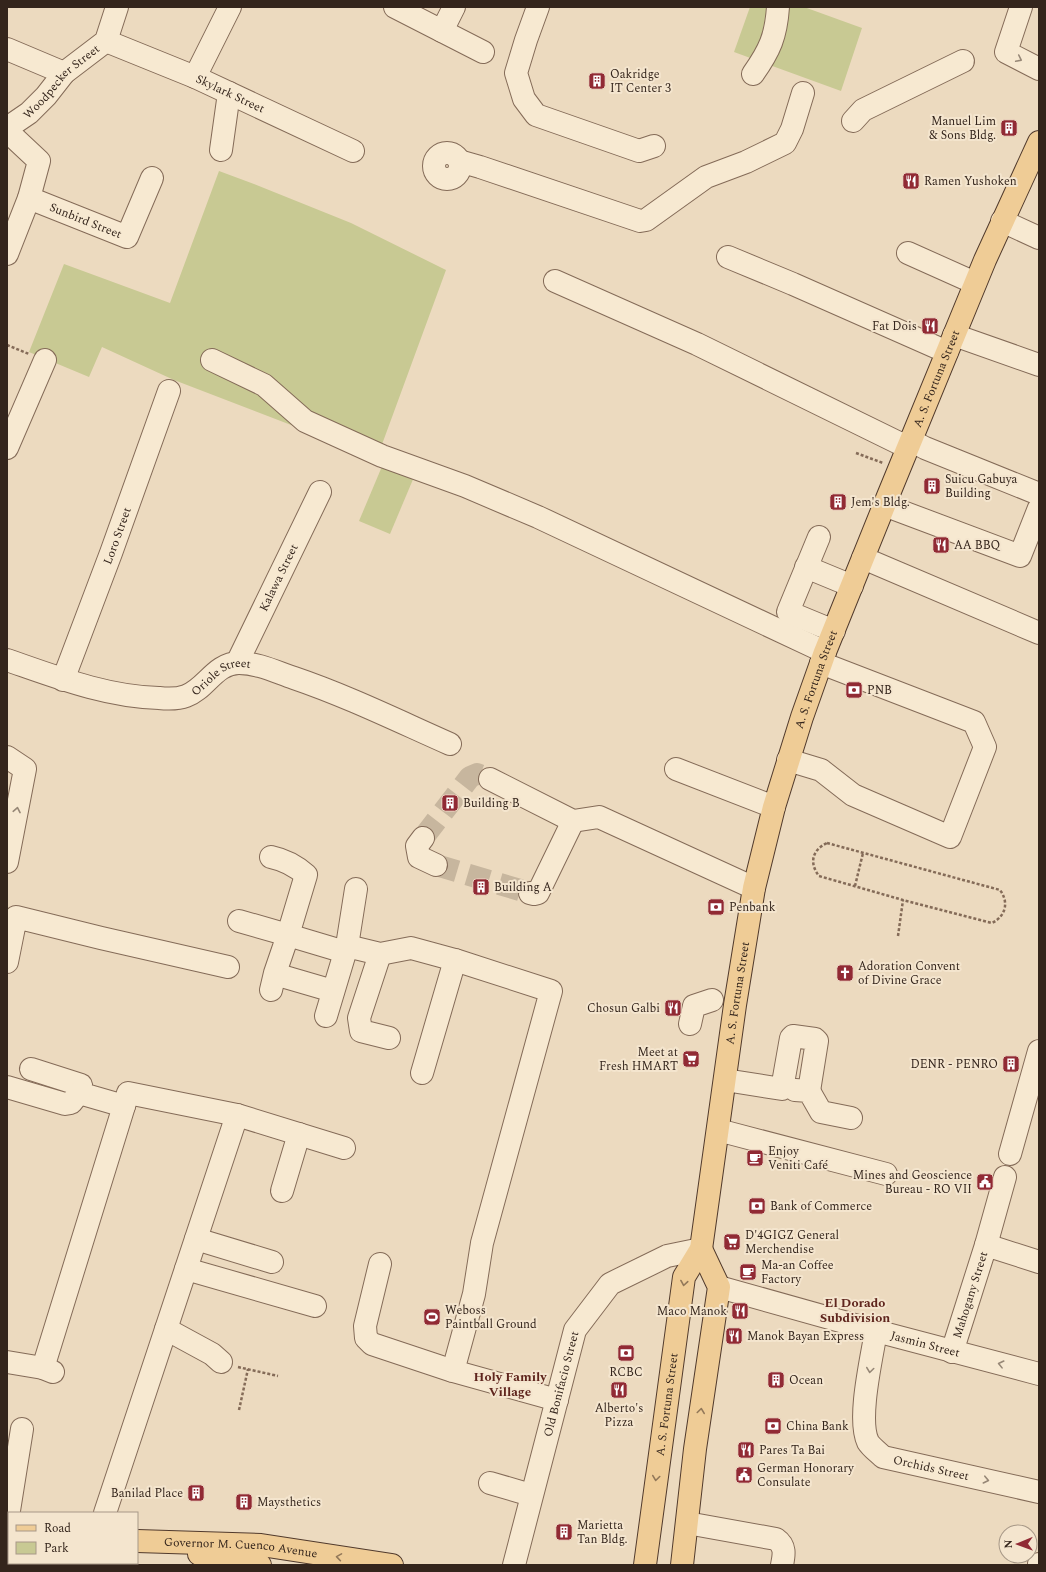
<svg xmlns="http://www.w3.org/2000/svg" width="1046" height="1572" font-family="Spectral,serif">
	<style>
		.green { fill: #c8c993 }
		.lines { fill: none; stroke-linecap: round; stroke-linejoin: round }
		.minor-tunnel { stroke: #c7b69e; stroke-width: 22; stroke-dasharray: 22 11; stroke-linecap: butt }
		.minor-casing { stroke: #846b58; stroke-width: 24 }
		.major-casing { stroke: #513a2c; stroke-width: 24 }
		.path { stroke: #846b58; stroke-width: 2.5; stroke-dasharray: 3 2; stroke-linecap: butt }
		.minor { stroke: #f7e9d1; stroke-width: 22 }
		.major { stroke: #efcc96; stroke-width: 22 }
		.oneway { stroke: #968776 }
		.oneway2 { stroke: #927859 }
		.labels { text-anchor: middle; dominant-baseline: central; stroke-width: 4; stroke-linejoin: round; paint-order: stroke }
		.poi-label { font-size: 12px; fill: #34251c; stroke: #f4e5ce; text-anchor: start }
		.street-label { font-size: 12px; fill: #34251c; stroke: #f4e5ce }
		.neighbourhood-label { font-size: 13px; font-weight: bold; fill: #5f251d; stroke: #f4e5ce }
	</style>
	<rect width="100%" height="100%" fill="#ecdabf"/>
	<!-- green -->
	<g class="green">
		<path d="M750,7H804L862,28L841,91L734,52Z"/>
		<path d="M219,171L254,184L351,223L446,270L377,458L174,380L102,347L89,377L29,352L64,264L170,303Z"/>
		<path d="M383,464L414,477L390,534L359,521Z"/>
	</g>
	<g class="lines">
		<!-- minor-tunnel -->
		<g class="minor-tunnel">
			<path d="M423,838L470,777L477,774L490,779"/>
			<path d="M436,865L530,893"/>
		</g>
		<defs>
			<g id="minor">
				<path d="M395,7L483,52"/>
				<path d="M538,7L526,40L516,73L524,99L536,115L639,151L654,146"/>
				<path d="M1021,7L1006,52L1039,69"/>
				<path d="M442,31L454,7"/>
				<path id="s1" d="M106,41L195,77L353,151"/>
				<path d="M7,49L64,73"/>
				<path d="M753,74C770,50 776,36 778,7"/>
				<path d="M195,77L230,7"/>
				<path d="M853,121L863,110L963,61"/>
				<path id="s2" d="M7,128L29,113L46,96L64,73L106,41L117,7"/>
				<path d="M7,131L39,161L29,198L7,254"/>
				<path d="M221,150L229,93"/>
				<circle cx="447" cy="166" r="13"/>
				<path d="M459,161L480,167L640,221L646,220L706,177L746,162L785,143L792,129L803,93"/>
				<path id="s3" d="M29,198L127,237L152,178"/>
				<path d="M1002,221L1039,238"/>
				<path d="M908,253L975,283"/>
				<path d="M728,257L793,284L947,352"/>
				<path d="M555,281L697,344L907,447"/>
				<path d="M954,335L1039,365"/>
				<path d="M212,360L264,385L305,421L382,456L465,486L538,517L825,652"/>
				<path d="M910,440L925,448L1039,494"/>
				<path d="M7,448L45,360"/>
				<path d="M884,505L1020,556L1039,508"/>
				<path d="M819,537L788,612L834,631"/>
				<path d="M863,558L1039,633"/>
				<path d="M806,567L852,586"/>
				<path id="s4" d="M7,660C56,677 107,697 159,698C168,699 178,699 186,696C206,689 215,663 239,663C258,663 276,672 294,678C347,696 398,721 450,744"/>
				<path id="s5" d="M237,663L320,492"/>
				<path id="s6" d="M63,680L111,553L169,391"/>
				<path d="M7,757L25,769L7,862"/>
				<path d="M788,760L821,770L853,795L950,837L985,747L974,722L821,663"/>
				<path d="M676,769L774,807"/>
				<path d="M490,779L573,821L599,817L754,888"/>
				<path d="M423,838L417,846L419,857L436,865"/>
				<path d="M271,857C285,860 295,865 306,875L288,935L345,952"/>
				<path d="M530,893L534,894L538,893L573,821"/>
				<path d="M239,921L288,935L275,973L271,990"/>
				<path d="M347,946L380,954L411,948L455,960L551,991L482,1243L474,1294L453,1371"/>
				<path d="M380,954L359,1018L361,1031L389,1038"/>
				<path d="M7,962L16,917L101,938L228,967"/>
				<path d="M285,977L333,991"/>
				<path d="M326,1016L347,946L356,889"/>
				<path d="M690,1024L694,1006L712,1000"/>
				<path d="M31,1069L81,1085L79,1093L124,1106"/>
				<path d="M422,1073L455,960"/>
				<path d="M725,1080L782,1089L791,1038L793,1036L815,1039L817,1041L809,1091"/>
				<path d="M7,1087L65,1104L71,1103L79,1093"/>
				<path d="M795,1090L809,1091L821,1112L851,1118"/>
				<path d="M718,1130L886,1174"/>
				<path d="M1010,1154L1039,1051"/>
				<path d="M282,1191L299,1134"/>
				<path d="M196,1239L272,1262"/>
				<path d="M986,1245L1005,1177"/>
				<path d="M380,1264L365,1326L366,1338L372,1344L453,1371L557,1400"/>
				<path d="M186,1269L315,1306"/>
				<path id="s7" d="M719,1287L876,1331L1039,1374"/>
				<path d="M166,1329L212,1354L221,1362"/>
				<path id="s8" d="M876,1331C872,1357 857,1419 868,1442C871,1447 879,1453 883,1457L1039,1492"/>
				<path id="s9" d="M952,1352L986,1245L1039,1262"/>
				<path d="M7,1362L43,1368L53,1372"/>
				<path d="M43,1368L128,1093L237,1115L344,1148"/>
				<path d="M490,1483L531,1495"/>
				<path d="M105,1513L237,1115"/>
				<path d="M7,1523L22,1429"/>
				<path d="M687,1523L776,1539C786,1546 784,1555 782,1565"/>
				<path d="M64,1565V1563"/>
				<path id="s10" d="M514,1565L575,1330L610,1284L667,1256L701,1249"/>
				<path d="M1039,1565V1564"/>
			</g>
			<g id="major">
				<path d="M7,1524H9"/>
				<path id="s11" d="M137,1541L261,1545L392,1565"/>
				<path d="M199,1554L260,1565"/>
				<path id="s12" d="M645,1565L684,1277L701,1249L735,1005L754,888L774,807L802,717L825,652L888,496L985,260L1039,142"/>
				<path d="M682,1565L695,1449L719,1287L701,1249"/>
			</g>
		</defs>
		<!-- minor casing -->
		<use href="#minor" class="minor-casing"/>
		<!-- major casing -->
		<use href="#major" class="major-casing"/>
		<!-- path -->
		<g class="path">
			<path d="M7,345L29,354"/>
			<path d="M856,453L883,463"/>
			<path d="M827,843L1000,890C1009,902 1006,916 992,923L903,900L819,876C809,863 812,850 827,843Z"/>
			<path d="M855,886L863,853"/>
			<path d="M898,936L903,900"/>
			<path d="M238,1367L278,1376"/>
			<path d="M239,1410L248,1369"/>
		</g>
		<!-- minor -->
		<use href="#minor" class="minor"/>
		<!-- major -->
		<use href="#major" class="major"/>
	</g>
	<!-- one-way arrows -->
	<defs><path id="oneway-chevron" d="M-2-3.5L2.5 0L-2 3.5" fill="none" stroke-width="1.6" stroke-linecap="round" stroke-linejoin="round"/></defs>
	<g class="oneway">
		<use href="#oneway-chevron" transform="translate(1019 59) rotate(26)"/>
		<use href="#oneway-chevron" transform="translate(17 810) rotate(-79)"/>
		<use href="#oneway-chevron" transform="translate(1001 1364) rotate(-166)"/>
		<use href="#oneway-chevron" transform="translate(870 1370) rotate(98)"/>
		<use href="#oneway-chevron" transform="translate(986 1480) rotate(13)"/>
	</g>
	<g class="oneway2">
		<use href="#oneway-chevron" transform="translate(684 1283) rotate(99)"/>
		<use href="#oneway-chevron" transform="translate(701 1411) rotate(-82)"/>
		<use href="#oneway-chevron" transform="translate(656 1478) rotate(98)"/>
		<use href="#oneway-chevron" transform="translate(339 1557) rotate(-171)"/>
	</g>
	<!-- icons -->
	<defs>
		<symbol id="building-square" viewBox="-11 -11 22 22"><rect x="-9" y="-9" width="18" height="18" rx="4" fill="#912a34" stroke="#f4e5ce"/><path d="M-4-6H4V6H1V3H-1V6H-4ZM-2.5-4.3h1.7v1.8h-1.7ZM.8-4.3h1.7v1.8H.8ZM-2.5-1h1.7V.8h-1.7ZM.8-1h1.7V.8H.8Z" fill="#fff"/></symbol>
		<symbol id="restaurant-square" viewBox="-11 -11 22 22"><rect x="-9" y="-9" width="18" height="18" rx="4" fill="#912a34" stroke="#f4e5ce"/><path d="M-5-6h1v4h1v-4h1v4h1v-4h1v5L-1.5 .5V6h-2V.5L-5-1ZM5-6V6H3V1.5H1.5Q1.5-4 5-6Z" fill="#fff"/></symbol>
		<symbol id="bank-square" viewBox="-11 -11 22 22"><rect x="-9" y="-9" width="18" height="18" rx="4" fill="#912a34" stroke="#f4e5ce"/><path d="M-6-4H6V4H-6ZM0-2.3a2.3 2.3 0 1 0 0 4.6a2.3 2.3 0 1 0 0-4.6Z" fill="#fff"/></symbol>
		<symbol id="church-square" viewBox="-11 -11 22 22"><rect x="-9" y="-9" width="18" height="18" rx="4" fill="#912a34" stroke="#f4e5ce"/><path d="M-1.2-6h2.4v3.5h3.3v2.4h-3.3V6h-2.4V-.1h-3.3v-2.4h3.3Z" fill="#fff"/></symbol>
		<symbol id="supermarket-square" viewBox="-11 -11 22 22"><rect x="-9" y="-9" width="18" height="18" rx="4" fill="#912a34" stroke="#f4e5ce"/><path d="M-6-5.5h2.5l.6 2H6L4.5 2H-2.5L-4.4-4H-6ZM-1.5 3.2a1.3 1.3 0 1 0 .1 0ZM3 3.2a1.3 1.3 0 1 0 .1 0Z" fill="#fff"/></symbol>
		<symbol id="cafe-square" viewBox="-11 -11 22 22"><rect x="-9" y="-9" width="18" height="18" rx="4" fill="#912a34" stroke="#f4e5ce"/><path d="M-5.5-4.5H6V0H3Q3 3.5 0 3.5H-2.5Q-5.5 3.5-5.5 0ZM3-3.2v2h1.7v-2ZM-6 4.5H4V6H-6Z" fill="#fff"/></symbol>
		<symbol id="civic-square" viewBox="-11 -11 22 22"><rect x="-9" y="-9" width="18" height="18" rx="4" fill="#912a34" stroke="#f4e5ce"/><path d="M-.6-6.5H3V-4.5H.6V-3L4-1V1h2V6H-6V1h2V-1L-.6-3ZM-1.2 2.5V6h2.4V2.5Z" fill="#fff"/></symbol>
		<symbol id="stadium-square" viewBox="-11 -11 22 22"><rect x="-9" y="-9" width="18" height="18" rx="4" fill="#912a34" stroke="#f4e5ce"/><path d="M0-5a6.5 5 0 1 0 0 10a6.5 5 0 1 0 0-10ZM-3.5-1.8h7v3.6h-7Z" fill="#fff"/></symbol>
	</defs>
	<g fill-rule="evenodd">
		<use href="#building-square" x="587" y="71" width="20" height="20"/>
		<use href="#building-square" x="999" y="118" width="20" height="20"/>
		<use href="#restaurant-square" x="901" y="171" width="20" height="20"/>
		<use href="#restaurant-square" x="920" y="316" width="20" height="20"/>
		<use href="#building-square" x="922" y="476" width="20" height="20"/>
		<use href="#building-square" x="828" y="492" width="20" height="20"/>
		<use href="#restaurant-square" x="931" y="535" width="20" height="20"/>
		<use href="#bank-square" x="844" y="680" width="20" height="20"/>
		<use href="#building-square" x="440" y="793" width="20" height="20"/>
		<use href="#building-square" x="471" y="877" width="20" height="20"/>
		<use href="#bank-square" x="706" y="897" width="20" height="20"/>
		<use href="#church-square" x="835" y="963" width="20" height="20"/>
		<use href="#restaurant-square" x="663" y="998" width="20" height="20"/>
		<use href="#supermarket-square" x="681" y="1049" width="20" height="20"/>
		<use href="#building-square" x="1001" y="1054" width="20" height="20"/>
		<use href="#cafe-square" x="745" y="1148" width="20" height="20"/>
		<use href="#civic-square" x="975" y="1172" width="20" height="20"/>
		<use href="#bank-square" x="747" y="1196" width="20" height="20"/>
		<use href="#supermarket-square" x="722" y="1232" width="20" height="20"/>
		<use href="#cafe-square" x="738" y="1262" width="20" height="20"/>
		<use href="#restaurant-square" x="730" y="1301" width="20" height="20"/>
		<use href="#stadium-square" x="422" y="1307" width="20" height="20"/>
		<use href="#restaurant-square" x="724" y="1326" width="20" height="20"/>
		<use href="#bank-square" x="616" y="1343" width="20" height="20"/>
		<use href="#building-square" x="766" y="1370" width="20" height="20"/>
		<use href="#restaurant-square" x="609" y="1380" width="20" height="20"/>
		<use href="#bank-square" x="763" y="1416" width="20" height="20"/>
		<use href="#restaurant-square" x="736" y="1440" width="20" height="20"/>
		<use href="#civic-square" x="734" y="1465" width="20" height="20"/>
		<use href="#building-square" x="186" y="1483" width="20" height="20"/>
		<use href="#building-square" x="234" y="1492" width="20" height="20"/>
		<use href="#building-square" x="554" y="1522" width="20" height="20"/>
	</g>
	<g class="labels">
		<!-- poi labels -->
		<g class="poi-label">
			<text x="610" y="74">Oakridge<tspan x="610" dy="14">IT Center 3</tspan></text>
			<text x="996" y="121" text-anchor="end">Manuel Lim<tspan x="996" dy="14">&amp; Sons Bldg.</tspan></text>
			<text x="924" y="181">Ramen Yushoken</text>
			<text x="917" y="326" text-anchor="end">Fat Dois</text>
			<text x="945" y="479">Suicu Gabuya<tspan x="945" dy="14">Building</tspan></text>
			<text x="851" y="502">Jem's Bldg.</text>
			<text x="954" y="545">AA BBQ</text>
			<text x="867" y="690">PNB</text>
			<text x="463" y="803">Building B</text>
			<text x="494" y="887">Building A</text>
			<text x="729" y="907">Penbank</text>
			<text x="858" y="966">Adoration Convent<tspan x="858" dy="14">of Divine Grace</tspan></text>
			<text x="660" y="1008" text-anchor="end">Chosun Galbi</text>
			<text x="678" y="1052" text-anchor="end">Meet at<tspan x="678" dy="14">Fresh HMART</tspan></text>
			<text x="998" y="1064" text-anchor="end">DENR - PENRO</text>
			<text x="768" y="1151">Enjoy<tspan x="768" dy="14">Veniti Café</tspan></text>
			<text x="972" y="1175" text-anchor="end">Mines and Geoscience<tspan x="972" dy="14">Bureau - RO VII</tspan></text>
			<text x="770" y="1206">Bank of Commerce</text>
			<text x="745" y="1235">D'4GIGZ General<tspan x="745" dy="14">Merchendise</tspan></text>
			<text x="761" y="1265">Ma-an Coffee<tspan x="761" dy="14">Factory</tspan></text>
			<text x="445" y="1310">Weboss<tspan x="445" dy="14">Paintball Ground</tspan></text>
			<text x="727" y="1311" text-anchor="end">Maco Manok</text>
			<text x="747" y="1336">Manok Bayan Express</text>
			<text x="626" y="1372" text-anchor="middle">RCBC</text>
			<text x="789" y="1380">Ocean</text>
			<text x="619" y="1408" text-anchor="middle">Alberto's<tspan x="619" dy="14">Pizza</tspan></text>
			<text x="786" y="1426">China Bank</text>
			<text x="759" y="1450">Pares Ta Bai</text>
			<text x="757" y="1468">German Honorary<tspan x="757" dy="14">Consulate</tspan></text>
			<text x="183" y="1493" text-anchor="end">Banilad Place</text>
			<text x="257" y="1502">Maysthetics</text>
			<text x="577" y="1525">Marietta<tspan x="577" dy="14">Tan Bldg.</tspan></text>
		</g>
		<!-- street labels -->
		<g class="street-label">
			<text stroke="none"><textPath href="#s2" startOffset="72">Woodpecker Street</textPath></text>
			<text stroke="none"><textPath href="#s1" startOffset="135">Skylark Street</textPath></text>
			<text stroke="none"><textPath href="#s3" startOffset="61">Sunbird Street</textPath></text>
			<text stroke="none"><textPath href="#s12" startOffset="1230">A. S. Fortuna Street</textPath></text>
			<text stroke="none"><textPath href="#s6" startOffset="154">Loro Street</textPath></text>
			<text stroke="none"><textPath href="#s5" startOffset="95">Kalawa Street</textPath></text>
			<text stroke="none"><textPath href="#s4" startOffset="226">Oriole Street</textPath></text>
			<text stroke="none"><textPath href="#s12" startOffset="906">A. S. Fortuna Street</textPath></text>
			<text stroke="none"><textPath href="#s12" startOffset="582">A. S. Fortuna Street</textPath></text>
			<text stroke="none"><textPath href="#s9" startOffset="60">Mahogany Street</textPath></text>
			<text stroke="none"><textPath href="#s7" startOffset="214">Jasmin Street</textPath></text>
			<text stroke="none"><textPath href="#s10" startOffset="187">Old Bonifacio Street</textPath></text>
			<text stroke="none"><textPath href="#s12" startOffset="162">A. S. Fortuna Street</textPath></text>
			<text stroke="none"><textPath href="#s8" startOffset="183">Orchids Street</textPath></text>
			<text stroke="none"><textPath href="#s11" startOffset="104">Governor M. Cuenco Avenue</textPath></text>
		</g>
		<!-- neighbourhood labels -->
		<g class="neighbourhood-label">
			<text x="855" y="1303">El Dorado<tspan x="855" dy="15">Subdivision</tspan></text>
			<text x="510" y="1377">Holy Family<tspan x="510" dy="15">Village</tspan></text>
		</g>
	</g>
	<!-- border -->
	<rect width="1046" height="1572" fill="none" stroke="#34251c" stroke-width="16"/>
	<!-- legend -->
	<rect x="8" y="1512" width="130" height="52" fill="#f4e5ce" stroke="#a79887"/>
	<rect x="16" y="1525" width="20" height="6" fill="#efcc96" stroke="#a79887"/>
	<text x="44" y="1532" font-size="12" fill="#34251c">Road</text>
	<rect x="16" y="1542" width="20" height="12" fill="#c8c993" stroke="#a79887"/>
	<text x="44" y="1552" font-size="12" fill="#34251c">Park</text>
	<!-- north arrow -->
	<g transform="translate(1018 1544) rotate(269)"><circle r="19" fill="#f4e5ce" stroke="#a79887"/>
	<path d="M0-3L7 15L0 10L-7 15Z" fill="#912a34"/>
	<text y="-6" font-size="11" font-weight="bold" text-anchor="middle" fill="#34251c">N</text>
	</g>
</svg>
